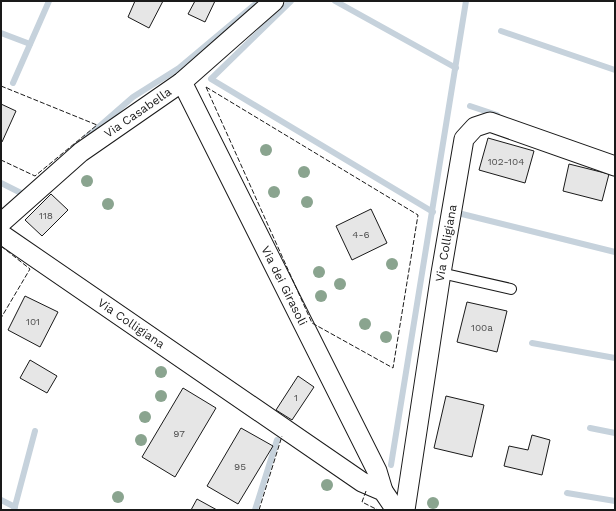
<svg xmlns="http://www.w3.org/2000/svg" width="616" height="511" font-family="'Work Sans',sans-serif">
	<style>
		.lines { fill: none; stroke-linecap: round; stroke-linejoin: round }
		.stream { stroke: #c6d2dc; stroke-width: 6 }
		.building { fill: #e6e6e6; stroke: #1a1a1a }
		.service-casing { stroke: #1a1a1a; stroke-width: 12 }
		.minor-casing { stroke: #1a1a1a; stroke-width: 21 }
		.service { stroke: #fff; stroke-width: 10 }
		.minor { stroke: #fff; stroke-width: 19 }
		.fence { stroke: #1a1a1a; stroke-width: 1; stroke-dasharray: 5 2; stroke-linecap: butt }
		.tree { fill: #8aa48f }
		.labels { text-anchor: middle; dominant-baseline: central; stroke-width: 3; stroke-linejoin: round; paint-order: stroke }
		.number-label { font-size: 10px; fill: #4d4d4d }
		.street-label { font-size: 12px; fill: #1a1a1a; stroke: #fff }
	</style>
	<rect width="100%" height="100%" fill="#fff"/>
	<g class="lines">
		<!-- stream -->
		<g class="stream">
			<path d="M291,1L211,79L433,212"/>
			<path d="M335,1L456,68"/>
			<path d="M501,31L615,70"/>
			<path d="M1,33L30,44"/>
			<path d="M13,83L49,1"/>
			<path d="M470,106L497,115"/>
			<path d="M86,138L133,97L179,68L259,1"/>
			<path d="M1,183L21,193"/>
			<path d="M458,213L615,252"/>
			<path d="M532,343L615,358"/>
			<path d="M590,428L615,433"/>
			<path d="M391,465L466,1"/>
			<path d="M567,493L615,501"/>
			<path d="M1,500L15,507"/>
			<path d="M14,510L35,431"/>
			<path d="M255,510L277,440"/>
		</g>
	</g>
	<!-- building -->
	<g class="building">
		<path d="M135,1H163L149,28L128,17Z"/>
		<path d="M195,1H215L205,22L188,14Z"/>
		<path d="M1,104L16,111L2,142L1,141Z"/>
		<path d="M488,138L534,151L525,183L479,170Z"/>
		<path d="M569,164L609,174L602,201L563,191Z"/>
		<path d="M51,194L68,210L42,236L25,220Z"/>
		<path d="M371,209L387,243L352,260L336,226Z"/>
		<path d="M25,296L58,312L40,347L8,330Z"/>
		<path d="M467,302L507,311L497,352L457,342Z"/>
		<path d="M30,360L57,376L47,393L20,378Z"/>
		<path d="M298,376L314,387L292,420L276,410Z"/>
		<path d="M183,388L216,408L175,477L142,457Z"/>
		<path d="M446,396L484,405L472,457L434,448Z"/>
		<path d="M241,428L273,446L238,504L207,486Z"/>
		<path d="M532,435L550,440L542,475L504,466L509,446L528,450Z"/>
		<path d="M197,499L217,510H191Z"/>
	</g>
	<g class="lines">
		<defs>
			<path id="service" d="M441,273L511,289"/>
			<g id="minor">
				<path id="s1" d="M182,82L377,471L383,491"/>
				<path id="s2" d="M1,223L81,152L182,82L274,1"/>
				<path id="s3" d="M1,234L362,482L383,491L396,510"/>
				<path id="s4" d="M405,510L441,273L464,139L475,127L490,122L615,166"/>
			</g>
		</defs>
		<!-- service casing -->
		<use href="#service" class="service-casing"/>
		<!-- minor casing -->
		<use href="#minor" class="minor-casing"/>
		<!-- service -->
		<use href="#service" class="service"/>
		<!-- minor -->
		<use href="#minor" class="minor"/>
		<!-- fence -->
		<g class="fence">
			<path d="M1,86L97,125L35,176L1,160"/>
			<path d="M206,87L418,215L393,368L312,323Z"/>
			<path d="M1,246L30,269L1,318"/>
			<path d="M366,491L362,502L378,510"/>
			<path d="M259,510L282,436"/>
		</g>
	</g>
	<!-- trees -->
	<g class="tree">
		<circle cx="266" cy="150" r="6"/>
		<circle cx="304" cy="172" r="6"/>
		<circle cx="87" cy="181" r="6"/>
		<circle cx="274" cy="192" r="6"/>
		<circle cx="307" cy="202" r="6"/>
		<circle cx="108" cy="204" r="6"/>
		<circle cx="392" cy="264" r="6"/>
		<circle cx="319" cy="272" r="6"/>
		<circle cx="340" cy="284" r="6"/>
		<circle cx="321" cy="296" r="6"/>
		<circle cx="365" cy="324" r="6"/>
		<circle cx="386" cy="337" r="6"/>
		<circle cx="161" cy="372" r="6"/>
		<circle cx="161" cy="396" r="6"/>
		<circle cx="145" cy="417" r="6"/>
		<circle cx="141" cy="440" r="6"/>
		<circle cx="327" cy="485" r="6"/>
		<circle cx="118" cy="497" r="6"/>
		<circle cx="433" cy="503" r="6"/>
	</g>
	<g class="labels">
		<!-- number labels -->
		<g class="number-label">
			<text x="506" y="161">102-104</text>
			<text x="46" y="215">118</text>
			<text x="361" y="234">4-6</text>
			<text x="33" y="321">101</text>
			<text x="482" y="327">100a</text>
			<text x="296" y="397">1</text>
			<text x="179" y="433">97</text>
			<text x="240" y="466">95</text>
		</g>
		<!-- street labels -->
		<g class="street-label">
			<text stroke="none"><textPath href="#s2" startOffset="176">Via Casabella</textPath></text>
			<text stroke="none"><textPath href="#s4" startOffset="270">Via Colligiana</textPath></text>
			<text stroke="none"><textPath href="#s1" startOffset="228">Via dei Girasoli</textPath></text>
			<text stroke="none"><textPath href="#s3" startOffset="158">Via Colligiana</textPath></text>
		</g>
	</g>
	<!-- border -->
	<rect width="616" height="511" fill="none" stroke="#1a1a1a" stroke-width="4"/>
</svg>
